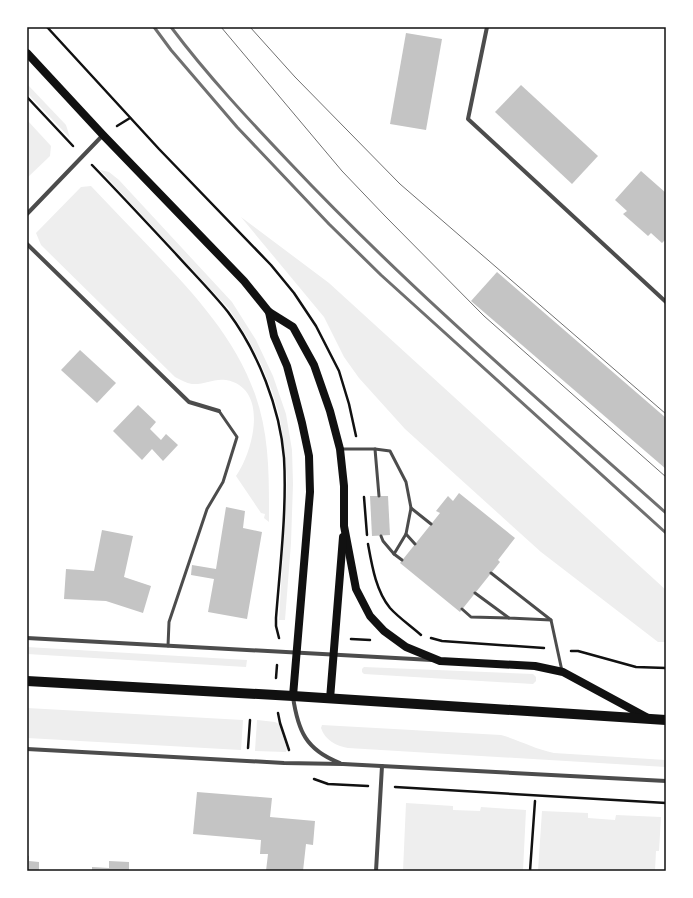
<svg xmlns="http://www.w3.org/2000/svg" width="693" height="898" font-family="Raleway,sans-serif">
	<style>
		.green { fill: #eee }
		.building { fill: #c4c4c4 }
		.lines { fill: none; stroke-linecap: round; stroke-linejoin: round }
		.path { stroke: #111; stroke-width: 2.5 }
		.service { stroke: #4c4c4c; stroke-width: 3 }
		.minor { stroke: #4c4c4c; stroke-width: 4 }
		.secondary { stroke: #111; stroke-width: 8 }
		.primary { stroke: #111; stroke-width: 10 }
		.tram { stroke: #707070; stroke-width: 1 }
		.rail { stroke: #707070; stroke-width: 3 }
		.neatline { fill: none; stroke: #111; stroke-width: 1.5 }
	</style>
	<rect width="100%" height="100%" fill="#fff"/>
	<!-- green -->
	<g class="green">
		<path d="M27,84L66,125L70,138L27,93Z"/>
		<path d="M27,120L51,146L50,156L27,178Z"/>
		<path d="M100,170L109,172L119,180L232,302L256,340L273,376L286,414L292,450L293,484L291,543L285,620H279L286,502L287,479L285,456L280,418L272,391L261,364L247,337L229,309Z"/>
		<path d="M91,186C112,208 134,231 156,254C195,295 235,338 255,394C270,436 269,479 269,522L264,518L265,514L261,513L236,476C253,452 270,388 226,380C214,378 204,385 192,384C186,383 181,380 175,377L41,245L36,233L81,187Z"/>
		<path d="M241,217L329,283L666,590V642H658L541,552L405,429L359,378L344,357L324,317Z"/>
		<path d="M27,647L247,660L246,667L27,654Z"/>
		<path d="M364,667L533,674L536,677V681L533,684L364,674L362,672V669Z"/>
		<path d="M27,708L243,720L241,750L27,738Z"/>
		<path d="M257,720L275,722L279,724L287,749L286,752L255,751Z"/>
		<path d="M322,725L501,735C519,740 535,749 554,753L666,760V767L348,748C336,746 325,740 321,728Z"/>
		<path d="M406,803L453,806V810L480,811L481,807L526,810L523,871H403Z"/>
		<path d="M542,811L588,813V818L615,820L616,815L661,817L659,851H656L655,871H538Z"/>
	</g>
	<!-- building -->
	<g class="building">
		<path d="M406,33L442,39L426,130L390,124Z"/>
		<path d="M521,85L598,156L572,184L495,112Z"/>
		<path d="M641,171L666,193V239L662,243L651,233L648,236L623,214L627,211L615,200Z"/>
		<path d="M497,272L666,418V469L471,301Z"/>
		<path d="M80,350L116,383L97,403L61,370Z"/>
		<path d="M138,405L156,422L150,429L161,440L166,434L178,445L163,461L152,449L142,460L113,431Z"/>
		<path d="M459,493L515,538L498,560L500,562L460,612L400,563L440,513L436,511L448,496L453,501Z"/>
		<path d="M370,496H388L390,535L372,536Z"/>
		<path d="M226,507L245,511L243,528L262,532L247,619L208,612L214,579L191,575L192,565L216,569Z"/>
		<path d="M102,530L133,536L124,577L151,586L143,613L106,601L64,599L66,569L94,571Z"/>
		<path d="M197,792L272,798L270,817L315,821L313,845L306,844L303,871H266L268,854H260L261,840L193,834Z"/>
		<path d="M27,855L29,856V861L39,862V871H27Z"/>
		<path d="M109,861L129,862V871H92V867L109,868Z"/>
	</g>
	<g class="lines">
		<!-- path -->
		<g class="path">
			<path d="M47,27L159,149L271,265L294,293L316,326L339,371L349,404L356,436"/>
			<path d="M27,97L73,146"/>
			<path d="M117,126L130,118"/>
			<path d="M92,165C120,194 148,224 175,253C193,273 212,292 228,312C258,352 280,408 284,458C287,510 280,566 276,618V626L279,638"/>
			<path d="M364,497L367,535"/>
			<path d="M368,544C372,566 376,591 390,608C399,618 411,626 421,635"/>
			<path d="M431,638L442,641L544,648"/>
			<path d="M351,639L370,640"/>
			<path d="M571,651H578L636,667L666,668"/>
			<path d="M276,678L277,665"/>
			<path d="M278,713L280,723L289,750"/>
			<path d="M248,748L250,720"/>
			<path d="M314,779L328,784L368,786"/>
			<path d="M395,787L666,803"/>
			<path d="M530,871L535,801"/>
		</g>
		<!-- service -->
		<g class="service">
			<path d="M341,449H375L390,451L406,482L411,508L431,524"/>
			<path d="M375,449L379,496"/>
			<path d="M411,508L406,534L415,544"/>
			<path d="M381,536L383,541L394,554"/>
			<path d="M402,560L394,554L406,534"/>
			<path d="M491,573L551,620L562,671"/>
			<path d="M475,593L509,618L551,620"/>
			<path d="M462,609L471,617L509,618"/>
			<path d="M168,646L169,622L207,509L223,482L237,437L219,411"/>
		</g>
		<!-- minor -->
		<g class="minor">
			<path d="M487,27L468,119L666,302"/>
			<path d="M27,214L103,135"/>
			<path d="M27,244L189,402L219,411"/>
			<path d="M27,638L432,660"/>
			<path d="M293,697C298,731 306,750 340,763"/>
			<path d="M27,749L284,763L343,764L666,781"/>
			<path d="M376,871L382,766"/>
		</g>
		<!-- secondary -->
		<g class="secondary">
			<path d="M27,53L103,135L244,281L269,312L293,327L314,365L330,411L340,449L344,486V526L356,589L370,616L384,631L406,647L440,661L535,666L563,672L648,718"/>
			<path d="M269,312L274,336L287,366L302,423L309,456L310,492L293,696"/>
			<path d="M330,699L343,537"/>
		</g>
		<!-- primary -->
		<path class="primary" d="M27,681L293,696L666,720"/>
		<!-- tram -->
		<g class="tram">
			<path d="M221,27L342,171L385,216L484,316L666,477"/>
			<path d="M250,27L295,77L400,184L666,414"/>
		</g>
		<!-- rail -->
		<g class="rail">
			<path d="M154,27L171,50L237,127L329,224L381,275L666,533"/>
			<path d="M171,27C207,75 249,120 290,163C408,288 538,399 666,513"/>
		</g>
	</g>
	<!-- border -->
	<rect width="693" height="898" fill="none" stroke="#ffffff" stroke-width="56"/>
	<rect x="28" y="28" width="637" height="842" class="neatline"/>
</svg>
